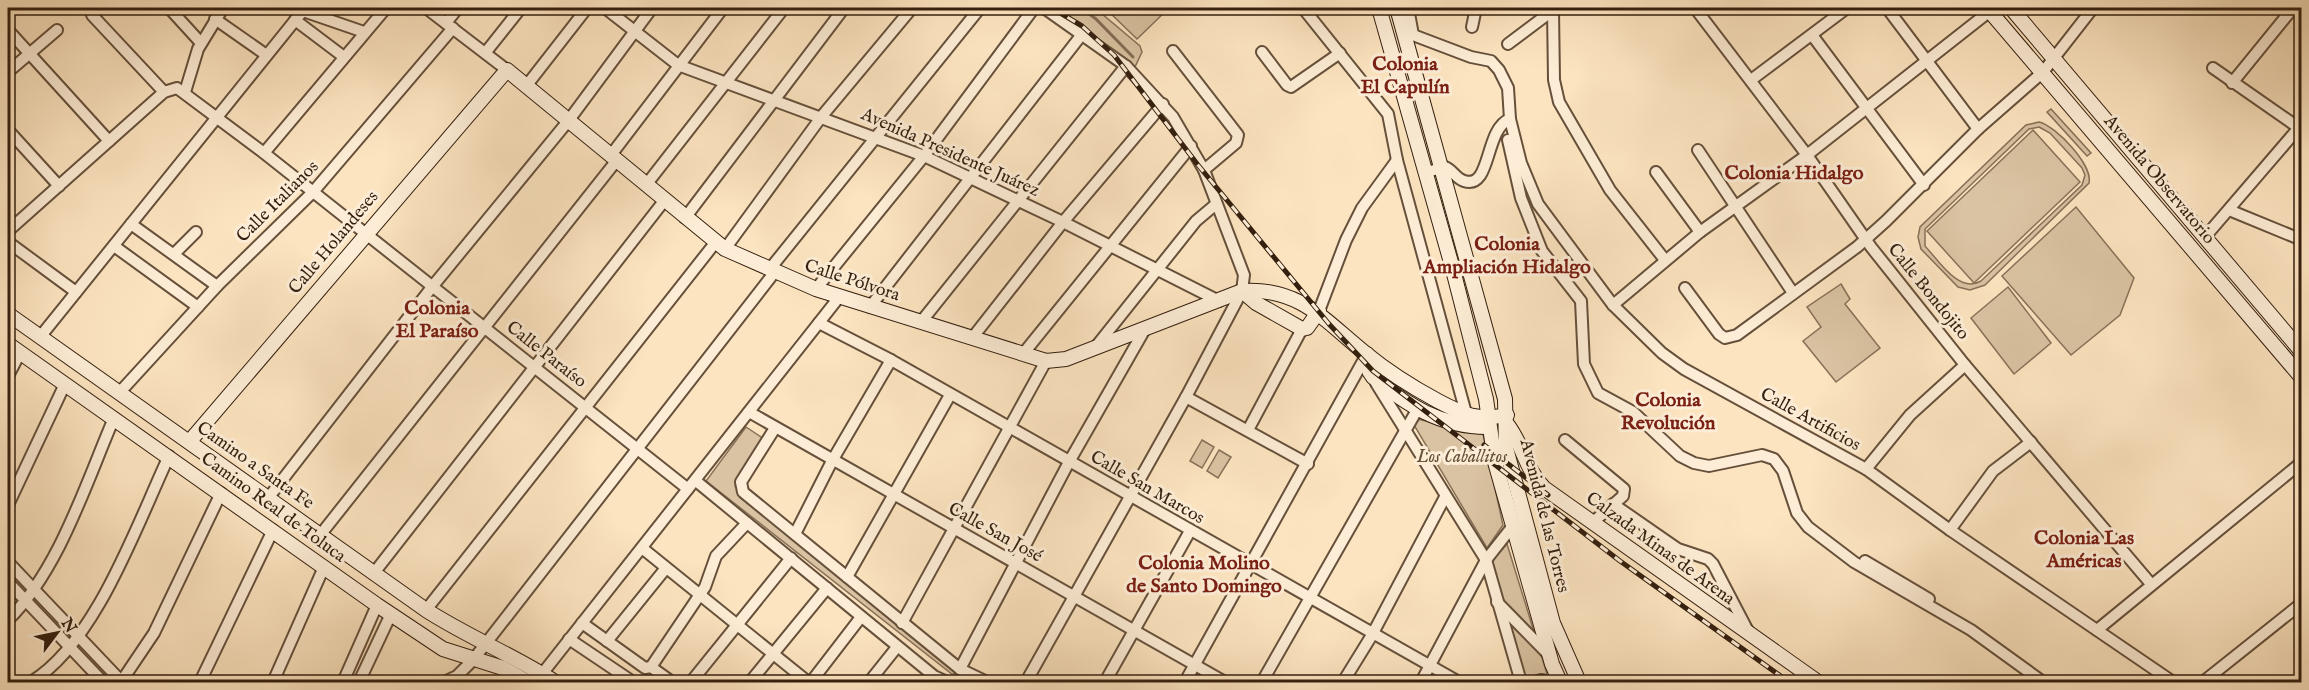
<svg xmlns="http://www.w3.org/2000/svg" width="2309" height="690" font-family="'IM FELL English',serif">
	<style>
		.green { fill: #dac3a2; stroke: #877158; stroke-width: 1.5; fill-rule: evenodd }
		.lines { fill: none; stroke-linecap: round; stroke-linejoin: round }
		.stream { stroke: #836d55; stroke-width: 3 }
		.street-casing { stroke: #66503b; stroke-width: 14 }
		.secondary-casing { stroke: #341f0f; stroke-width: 16 }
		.street { stroke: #fdedd6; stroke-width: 10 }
		.secondary { stroke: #fdedd6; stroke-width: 14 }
		.rail-casing { stroke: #341f0f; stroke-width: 5 }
		.rail { stroke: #fdedd6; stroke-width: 3; stroke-dasharray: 9; stroke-linecap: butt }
		.labels { text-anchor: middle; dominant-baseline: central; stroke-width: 6; stroke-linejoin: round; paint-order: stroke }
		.street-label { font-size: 18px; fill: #341f0f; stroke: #fdedd6 }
		.park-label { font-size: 18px; font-style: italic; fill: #66503b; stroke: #fdedd6 }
		.neighbourhood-label { font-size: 20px; font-weight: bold; fill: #7a1f14; stroke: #fdedd6 }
	</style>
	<rect width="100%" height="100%" fill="#fce4c0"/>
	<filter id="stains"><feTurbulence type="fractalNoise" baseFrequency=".00333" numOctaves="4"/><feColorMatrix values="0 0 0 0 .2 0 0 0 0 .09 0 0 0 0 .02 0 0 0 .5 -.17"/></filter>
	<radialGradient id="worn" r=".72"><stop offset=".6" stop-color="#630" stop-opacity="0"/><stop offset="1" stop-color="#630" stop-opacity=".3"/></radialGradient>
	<!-- green -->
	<g class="green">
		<path d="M1049,8H1095L1140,46L1142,52L1134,69Z"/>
		<path d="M1105,8H1169L1137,39Z"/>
		<path d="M2051,109L2091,153L2087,156L2047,112Z"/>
		<path d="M2039,122C2056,126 2093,165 2089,183L1985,285L1970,290L1958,287L1921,249L1918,237L1920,227L2026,125ZM2039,127L2050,133L2082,168L2085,175L2082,185L1981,281C1959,294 1939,261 1925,246V229L2029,129Z"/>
		<path d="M2033,130L2080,182L1974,283L1927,231Z"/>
		<path d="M2076,207L2134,278L2120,315L2071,355L2002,276Z"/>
		<path d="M1841,284L1850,299L1845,304L1880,348L1836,382L1803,341L1821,327L1807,307Z"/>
		<path d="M2008,287L2051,343L2014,374L1971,318Z"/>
		<path d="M1417,419L1483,434L1503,525L1487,548L1414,425Z"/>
		<path d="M746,427L764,439L735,486L884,612L964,674L953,673L973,682H962L706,481Z"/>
		<path d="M1202,440L1214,447L1202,468L1190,461Z"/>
		<path d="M1219,450L1231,457L1218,478L1207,471Z"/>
		<path d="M1507,544L1547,674L1546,677L1535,676L1528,682H1525L1489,564Z"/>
	</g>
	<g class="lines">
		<!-- stream -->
		<path class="stream" d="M1081,8L1096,19L1133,57"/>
		<defs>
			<g id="street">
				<path d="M169,8L201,43"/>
				<path d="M426,8L507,70"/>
				<path d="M605,8L678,65L924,156L1063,222L1219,301"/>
				<path d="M1303,8L1388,114L1397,160L1467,417"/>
				<path d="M1408,8L1413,35L1471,57L1491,61L1499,70L1508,88L1510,119L1521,163L1538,204L1613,305L1662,353L1684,369L1866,469L1950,530L2173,682"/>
				<path d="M1695,8L1807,155L1871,247L1965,365L2151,584"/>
				<path d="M1887,8L1978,129"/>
				<path d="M1553,10L1554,80L1559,102L1610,190L1665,260"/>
				<path d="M303,11L364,32"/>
				<path d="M92,15L164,92"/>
				<path d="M215,19L265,54"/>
				<path d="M295,20L344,57"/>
				<path d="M446,23L458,8"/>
				<path d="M1472,27L1476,8"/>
				<path d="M8,30L109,141"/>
				<path d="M1812,35L1924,185"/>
				<path d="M1508,44L1556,8"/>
				<path d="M1173,51L1238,135L1236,143L1204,170"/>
				<path d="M486,52L521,8"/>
				<path d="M1262,52L1287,85L1291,87L1340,53"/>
				<path d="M2213,68L2302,130"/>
				<path d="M8,72L57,30"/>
				<path d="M1751,80L1847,8"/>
				<path d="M2232,83L2293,8"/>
				<path d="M527,85L587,8"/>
				<path d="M185,92L198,49L223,8"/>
				<path d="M8,130L59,186"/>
				<path d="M1508,140L1521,198L1542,251L1581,301L1584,364L1598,393L1633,412L1680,456L1694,463L1709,466L1762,455L1774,459L1783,471L1797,513L1808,527L1854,562L1971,630L2043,682"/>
				<path d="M1698,150L1793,293"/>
				<path d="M264,153L386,8"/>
				<path d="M611,155L723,8"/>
				<path d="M1427,172L1445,167C1453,170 1455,178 1464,181C1492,190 1484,129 1510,119"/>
				<path d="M1656,172L1700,232"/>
				<path d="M646,185L784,8"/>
				<path d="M2229,210L2302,240"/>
				<path d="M685,218L844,8"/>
				<path d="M131,224L217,286"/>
				<path d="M8,231L164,92L177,88L264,153L688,489"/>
				<path d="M2205,237L2302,124"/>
				<path d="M8,242L76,292"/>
				<path d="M114,246L198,307"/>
				<path d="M725,249L822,116L912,8"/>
				<path d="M174,254L196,232"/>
				<path d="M769,270L980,8"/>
				<path d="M1685,288L1719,334L1725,338L1737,335L1857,247L1886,221L1978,129L2043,72L2093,8"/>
				<path d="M816,289L924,156L1034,8"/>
				<path d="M1613,305L1700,232L1807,155L1990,11"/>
				<path d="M870,307L1083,33"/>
				<path d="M1319,311L1346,240L1362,208L1397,160"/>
				<path d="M921,322L1126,66"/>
				<path d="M819,323L891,360L1459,682"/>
				<path d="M40,337L305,8"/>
				<path d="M973,337L1063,222L1163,104"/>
				<path d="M1094,349L1196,221L1215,205"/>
				<path d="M1023,354L1191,146"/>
				<path d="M8,376L20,353"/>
				<path d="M1376,383L1486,560L1521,682"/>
				<path d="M120,392L217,286L313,192L453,28"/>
				<path d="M1186,397L1308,464"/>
				<path d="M749,412L1225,682"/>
				<path d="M775,428L741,482L743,492L960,669L987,682"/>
				<path d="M1248,430L1302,329"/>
				<path d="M1565,440L1624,489L1623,496L1592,523"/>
				<path d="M1866,469L1910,415L1965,365"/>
				<path d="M696,481L934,676L947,682"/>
				<path d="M269,497L432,287L569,120L652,8"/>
				<path d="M1613,504L1678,549L1708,559L1713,564L1749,633"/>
				<path d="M8,505L65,384"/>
				<path d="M1950,530L1993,471L2031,442"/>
				<path d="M321,534L617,160"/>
				<path d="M795,534L832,461L891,360"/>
				<path d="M642,548L808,682"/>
				<path d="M1865,561L1929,599"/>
				<path d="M8,562L122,682"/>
				<path d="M374,573L664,201"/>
				<path d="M847,577L950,395"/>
				<path d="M8,582L103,682"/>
				<path d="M1497,602L1549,655"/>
				<path d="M426,610L715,243"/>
				<path d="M8,620C59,570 86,483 114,418"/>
				<path d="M582,623L645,668L651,667L672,682"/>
				<path d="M902,623L1046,361"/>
				<path d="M2097,630L2302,462"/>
				<path d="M569,639L633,682"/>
				<path d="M607,641L666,568"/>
				<path d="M651,667L705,587L716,556L747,523"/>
				<path d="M960,669L1069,462L1145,329"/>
				<path d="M542,674L840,296"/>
				<path d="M31,682C96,643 137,524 169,456"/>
				<path d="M121,682L154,633L221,493"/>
				<path d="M200,682L273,530"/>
				<path d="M273,682L324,567"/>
				<path d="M343,682L377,605"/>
				<path d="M359,682L391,614"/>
				<path d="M444,682L457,676L473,660L774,273"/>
				<path d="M691,682L791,558"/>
				<path d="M750,682L827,588"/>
				<path d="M811,682L861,617"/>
				<path d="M869,682L897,647"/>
				<path d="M1026,682L1186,397L1242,291L1244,275L1204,170L1173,117L1126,66L1044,8"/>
				<path d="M1105,682L1190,531"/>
				<path d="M1185,682L1367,354"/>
				<path d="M1262,682L1417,410"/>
				<path d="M1343,682L1372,635L1445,497"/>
				<path d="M1421,682L1486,560L1512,527"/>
				<path d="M1535,682L1541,680L1552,682"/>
				<path d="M2203,682L2302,603"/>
			</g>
			<g id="secondary">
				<path d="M1379,8L1452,266L1486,399L1495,462L1552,664L1560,682"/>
				<path d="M1397,8L1505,399L1506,448L1553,623L1579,682"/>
				<path d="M1987,8L2302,378"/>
				<path d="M2011,8L2302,352"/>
				<path d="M1242,291L1256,303L1302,329L1307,328L1319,311"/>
				<path d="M8,314L426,610C468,637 513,655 555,682"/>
				<path d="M8,344L377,605L443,649L503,668L528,682"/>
				<path d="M1367,354L1369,371L1373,377C1407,405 1441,427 1487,427"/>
				<path d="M1507,424C1523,444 1525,469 1544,488L1818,682"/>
				<path d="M190,441L507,70L725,249L816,289L1046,361L1066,359L1242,291C1300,287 1325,321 1365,353C1388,372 1412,387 1438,401C1465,415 1476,421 1507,415"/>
			</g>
		</defs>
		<!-- street casing -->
		<use href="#street" class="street-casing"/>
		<!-- secondary casing -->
		<use href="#secondary" class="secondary-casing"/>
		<!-- street -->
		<use href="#street" class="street"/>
		<!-- secondary -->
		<use href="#secondary" class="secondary"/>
		<defs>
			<g id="rail">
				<path d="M1052,8L1082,26L1114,55L1198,165L1329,324L1373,371L1620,561L1789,682"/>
				<path d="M1484,445L1548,495"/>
			</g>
		</defs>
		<!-- rail casing -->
		<use href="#rail" class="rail-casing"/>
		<!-- rail -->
		<use href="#rail" class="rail"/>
	</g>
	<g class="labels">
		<!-- street labels -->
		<g class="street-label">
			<text transform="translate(950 153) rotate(24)">Avenida Presidente Juárez</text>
			<text transform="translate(2159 180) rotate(50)">Avenida Observatorio</text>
			<text transform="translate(278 202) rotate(-45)">Calle Italianos</text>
			<text transform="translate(334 243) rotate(-50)">Calle Holandeses</text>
			<text transform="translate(852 281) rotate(18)">Calle Pólvora</text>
			<text transform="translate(1928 292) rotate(51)">Calle Bondojito</text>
			<text transform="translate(546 355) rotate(38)">Calle Paraíso</text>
			<text transform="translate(1810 420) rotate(29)">Calle Artificios</text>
			<text transform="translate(255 466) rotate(35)">Camino a Santa Fe</text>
			<text transform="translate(1147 488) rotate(30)">Calle San Marcos</text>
			<text transform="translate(273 508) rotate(36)">Camino Real de Toluca</text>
			<text transform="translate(1544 516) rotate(76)">Avenida de las Torres</text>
			<text transform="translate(995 533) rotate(29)">Calle San José</text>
			<text transform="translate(1660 549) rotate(36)">Calzada Minas de Arena</text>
		</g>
		<!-- park labels -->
		<g class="park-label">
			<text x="1462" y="457">Los Caballitos</text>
		</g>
		<!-- neighbourhood labels -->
		<g class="neighbourhood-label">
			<text x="1405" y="64">Colonia<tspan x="1405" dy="23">El Capulín</tspan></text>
			<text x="1794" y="173">Colonia Hidalgo</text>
			<text x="1507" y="244">Colonia<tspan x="1507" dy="23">Ampliación Hidalgo</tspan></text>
			<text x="437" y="308">Colonia<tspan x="437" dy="23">El Paraíso</tspan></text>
			<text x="1668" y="400">Colonia<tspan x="1668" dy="23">Revolución</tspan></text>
			<text x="2084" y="538">Colonia Las<tspan x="2084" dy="23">Américas</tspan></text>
			<text x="1204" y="563">Colonia Molino<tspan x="1204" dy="23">de Santo Domingo</tspan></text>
		</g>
	</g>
	<!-- margin -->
	<rect width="2309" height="690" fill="none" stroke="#fce4c0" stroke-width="30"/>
	<rect x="9" y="9" width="2291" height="672" fill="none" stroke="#341f0f" stroke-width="3"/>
	<rect x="15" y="15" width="2279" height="660" fill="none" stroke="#341f0f" stroke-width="1.5"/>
	<!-- north arrow -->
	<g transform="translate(57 633) rotate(58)" stroke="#fdedd6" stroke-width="4.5" paint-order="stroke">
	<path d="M0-4.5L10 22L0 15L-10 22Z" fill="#341f0f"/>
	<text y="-9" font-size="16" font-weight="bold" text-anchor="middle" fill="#341f0f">N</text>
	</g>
	<rect width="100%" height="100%" filter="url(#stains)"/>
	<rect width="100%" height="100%" fill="url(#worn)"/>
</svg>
